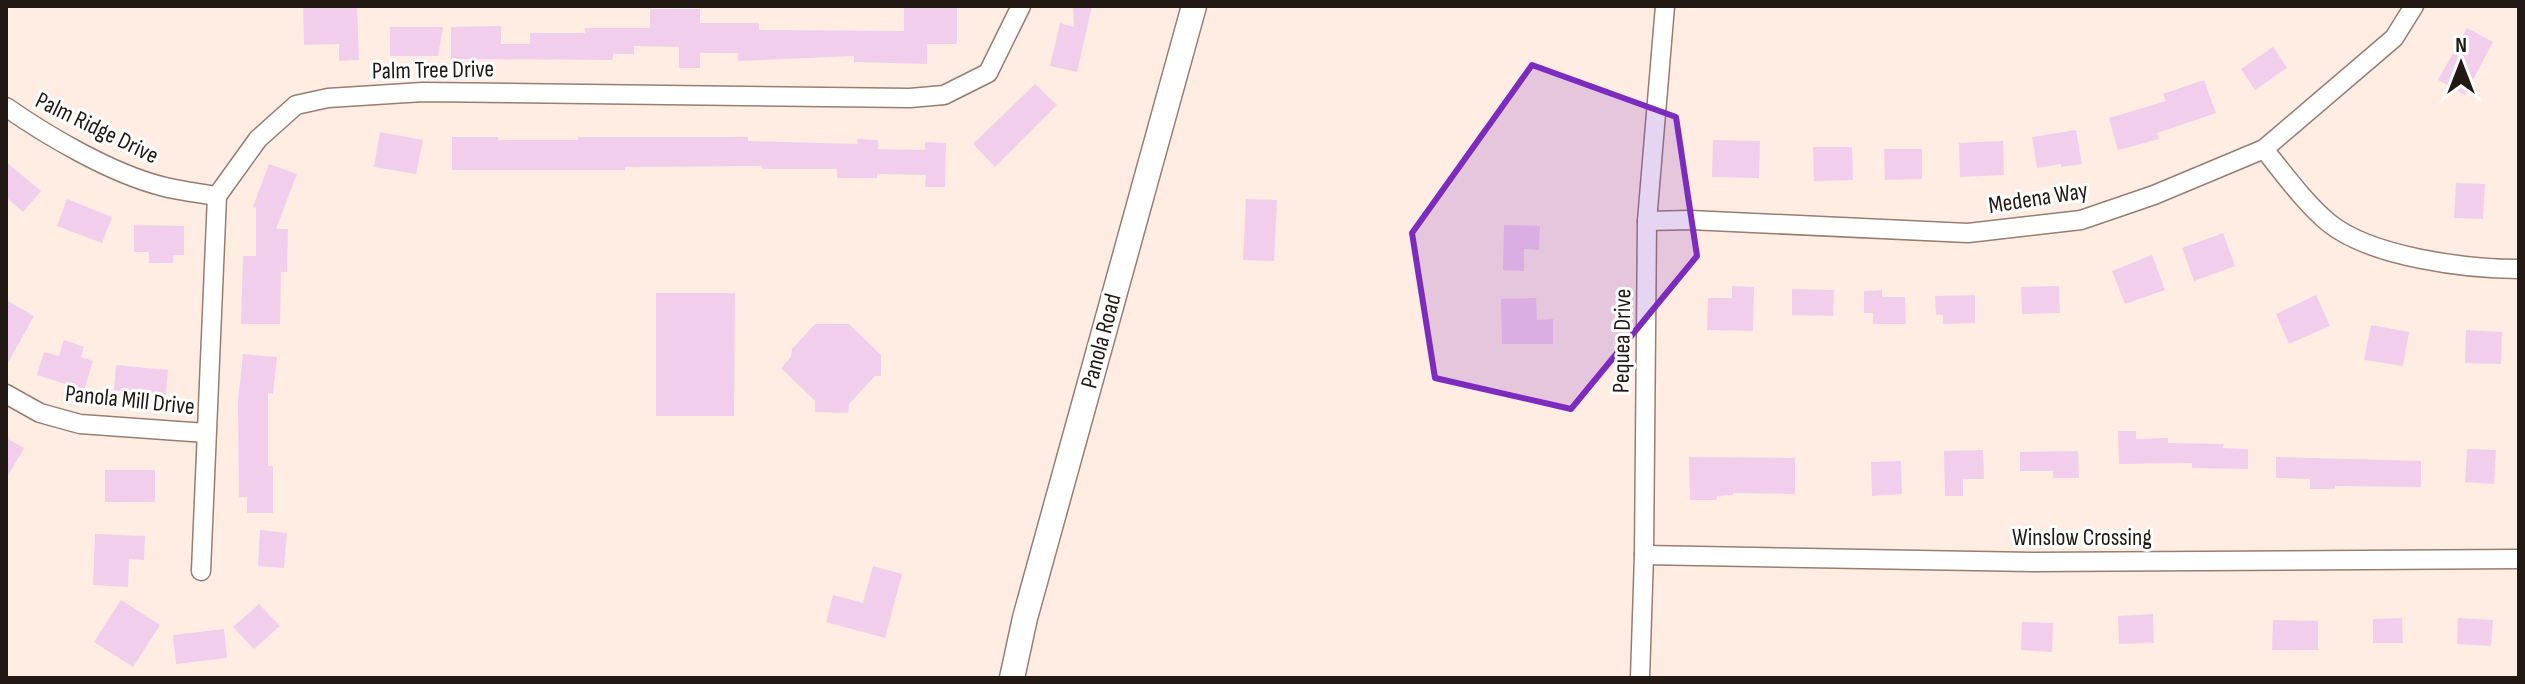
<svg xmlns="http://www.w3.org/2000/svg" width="2525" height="684" font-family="'Sofia Sans Condensed',sans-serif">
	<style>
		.building { fill: #f2ceed }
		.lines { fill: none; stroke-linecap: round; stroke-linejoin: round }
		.minor-casing { stroke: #987d70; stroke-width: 21 }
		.secondary-casing { stroke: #987d70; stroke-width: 27 }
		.minor { stroke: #fff; stroke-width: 18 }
		.secondary { stroke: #fff; stroke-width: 24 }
		.marked { fill: #7b2cbf; fill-opacity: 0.2; stroke: #7b2cbf; stroke-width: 6; stroke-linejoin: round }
		.labels { text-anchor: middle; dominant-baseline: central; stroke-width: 6; stroke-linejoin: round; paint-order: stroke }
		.street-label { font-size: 24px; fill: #231914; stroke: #fff }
	</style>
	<rect width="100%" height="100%" fill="#ffede4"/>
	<!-- building -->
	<g class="building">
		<path d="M303,6H357L359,60L339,61V44L304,45Z"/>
		<path d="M904,6H957V44H927V64L854,62V56L738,61V53H700V68H679V47L634,46V54H613V60L451,59V27L501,26V44H530V33H585V28H650V9H700V23H759V30L904,31Z"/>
		<path d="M1073,6H1092L1077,72L1050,66L1060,23L1074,27Z"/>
		<path d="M390,27H443L438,56H390Z"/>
		<path d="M2467,28L2493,42L2465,95L2438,80Z"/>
		<path d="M2273,47L2287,68L2255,90L2241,69Z"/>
		<path d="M2204,80L2216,113L2157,133L2159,139L2118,150L2109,118L2166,101L2163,94Z"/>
		<path d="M1035,84L1057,105L995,167L973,144Z"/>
		<path d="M2076,130L2082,164L2061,167V164L2037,168L2032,137Z"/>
		<path d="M380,132L423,140L416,174L374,167Z"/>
		<path d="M452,137H498V140H578V137H748V141L858,144L857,139L878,140V149L925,150V142L946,143L945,187H925L926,175L877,174V178H837V169H762V166L625,167V170H452Z"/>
		<path d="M1713,140L1760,141L1759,178L1712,177Z"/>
		<path d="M2003,141L2004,175L1960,177L1959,143Z"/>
		<path d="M1813,147H1852L1853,180L1814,181Z"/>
		<path d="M1884,149H1922V179L1885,180Z"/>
		<path d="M6,162L41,191L23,212L6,197Z"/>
		<path d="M269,164L297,174L276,229H288L287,272H281L280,324H241L243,256H256V208L253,207Z"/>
		<path d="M2456,183L2485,184L2483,219L2454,218Z"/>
		<path d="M67,199L112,217L102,243L57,226Z"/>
		<path d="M1246,199L1277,200L1274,261L1243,260Z"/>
		<path d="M134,225L184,226V255H173V263H149V252H134Z"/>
		<path d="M1504,225L1540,226L1539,250L1524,249V271L1503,270Z"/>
		<path d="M2223,233L2235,266L2194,281L2182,248Z"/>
		<path d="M2152,255L2165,290L2125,304L2112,271Z"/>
		<path d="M1732,286L1754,287L1753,331L1707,330L1708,298H1732Z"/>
		<path d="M2059,286L2060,313L2022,314L2021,287Z"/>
		<path d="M1792,289L1834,290L1833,316L1792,315Z"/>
		<path d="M1882,290V297H1905L1906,324H1873V313H1864V291Z"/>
		<path d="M656,293H735L734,416H656Z"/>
		<path d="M1975,295V323L1943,324V315H1936L1935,296Z"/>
		<path d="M2316,295L2330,326L2289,344L2276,314Z"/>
		<path d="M1536,298L1537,320L1553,319V344H1502L1501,299Z"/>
		<path d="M6,300L34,316L6,366Z"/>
		<path d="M815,324H849L881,355V376H875L849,404L848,413L815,412V401L781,368L791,357L792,349Z"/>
		<path d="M2371,325L2409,332L2403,366L2364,360Z"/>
		<path d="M2466,330L2502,332L2501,364L2465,363Z"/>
		<path d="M64,340L84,347L81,357L93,361L84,390L37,375L44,352L59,356Z"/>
		<path d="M243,354L277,357L273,394L268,393V466H273V513H247V497H239L238,401Z"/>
		<path d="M116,365L168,370L166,395L114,390Z"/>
		<path d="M2118,431H2136V439L2168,438V443L2224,444L2223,448L2248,449V469L2192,468V463L2119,464Z"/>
		<path d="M6,438L24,448L6,479Z"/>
		<path d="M2467,449L2496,450L2494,484L2465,482Z"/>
		<path d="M1983,450L1984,479H1963V496H1945L1944,451Z"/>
		<path d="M2078,451L2079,478H2053V471H2020V452Z"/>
		<path d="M1689,457L1795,458V494L1733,493V495L1717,496V500H1690Z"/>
		<path d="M2276,457L2421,461V487L2335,486V489H2310V479L2276,478Z"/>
		<path d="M1901,461L1902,494L1872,496L1871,462Z"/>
		<rect x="105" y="470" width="50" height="32"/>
		<path d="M260,530L287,533L284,568L258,566Z"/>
		<path d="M95,534L145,536L144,560L129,559L128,587L93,585Z"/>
		<path d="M873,566L902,574L885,638L826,622L833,595L863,603Z"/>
		<path d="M121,600L160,625L133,667L94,642Z"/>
		<path d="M259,604L280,626L254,649L233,627Z"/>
		<path d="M2153,614L2154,643L2119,644L2118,616Z"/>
		<path d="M2402,618L2403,643H2373V619Z"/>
		<path d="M2458,618L2493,620L2491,646L2457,644Z"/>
		<path d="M2273,620L2318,621V650H2272Z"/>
		<path d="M2022,622L2053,623L2052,652L2021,650Z"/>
		<path d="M224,629L227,658L176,664L173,635Z"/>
	</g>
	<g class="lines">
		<defs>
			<g id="minor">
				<path d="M6,107C49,137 111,173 161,186C179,191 199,193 217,196"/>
				<path d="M2264,149C2284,174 2305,203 2329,223C2371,257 2466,269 2519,269"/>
				<path d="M1647,221L1690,220L1968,233L2081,220L2154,195L2264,149L2394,38L2414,6"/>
				<path d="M6,394L40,413L80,424L206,433"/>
				<path d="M1644,555L2032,562L2519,559"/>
				<path d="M201,571L217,196L258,139L296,105L328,98L423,92L910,98L944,95L988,73L1021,6"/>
				<path d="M1640,678L1644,555L1647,221L1665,6"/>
			</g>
			<path id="secondary" d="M1012,678L1025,618L1194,6"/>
		</defs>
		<!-- minor casing -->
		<use href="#minor" class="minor-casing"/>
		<!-- secondary casing -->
		<use href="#secondary" class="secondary-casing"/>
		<!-- minor -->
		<use href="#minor" class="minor"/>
		<!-- secondary -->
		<use href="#secondary" class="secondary"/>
	</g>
	<!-- marked area -->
	<path class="marked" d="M1532,65L1676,117L1697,256L1571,409L1435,378L1412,233Z"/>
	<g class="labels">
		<!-- street labels -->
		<g class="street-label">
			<text transform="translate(433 70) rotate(-1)">Palm Tree Drive</text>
			<text transform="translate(97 128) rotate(26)">Palm Ridge Drive</text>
			<text transform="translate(2038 198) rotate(-9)">Medena Way</text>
			<text transform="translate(1101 341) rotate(-75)">Panola Road</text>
			<text transform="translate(1622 341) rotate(-89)">Pequea Drive</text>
			<text transform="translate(130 400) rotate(6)">Panola Mill Drive</text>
			<text x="2082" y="537">Winslow Crossing</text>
		</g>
	</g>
	<!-- border -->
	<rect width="2525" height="684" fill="none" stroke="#231914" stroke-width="16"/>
	<!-- north arrow -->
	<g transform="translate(2461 64)" stroke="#ffffff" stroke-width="6" paint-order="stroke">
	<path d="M0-6L14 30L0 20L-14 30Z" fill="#231914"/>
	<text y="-12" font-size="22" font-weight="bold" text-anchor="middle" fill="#231914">N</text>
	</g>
</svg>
